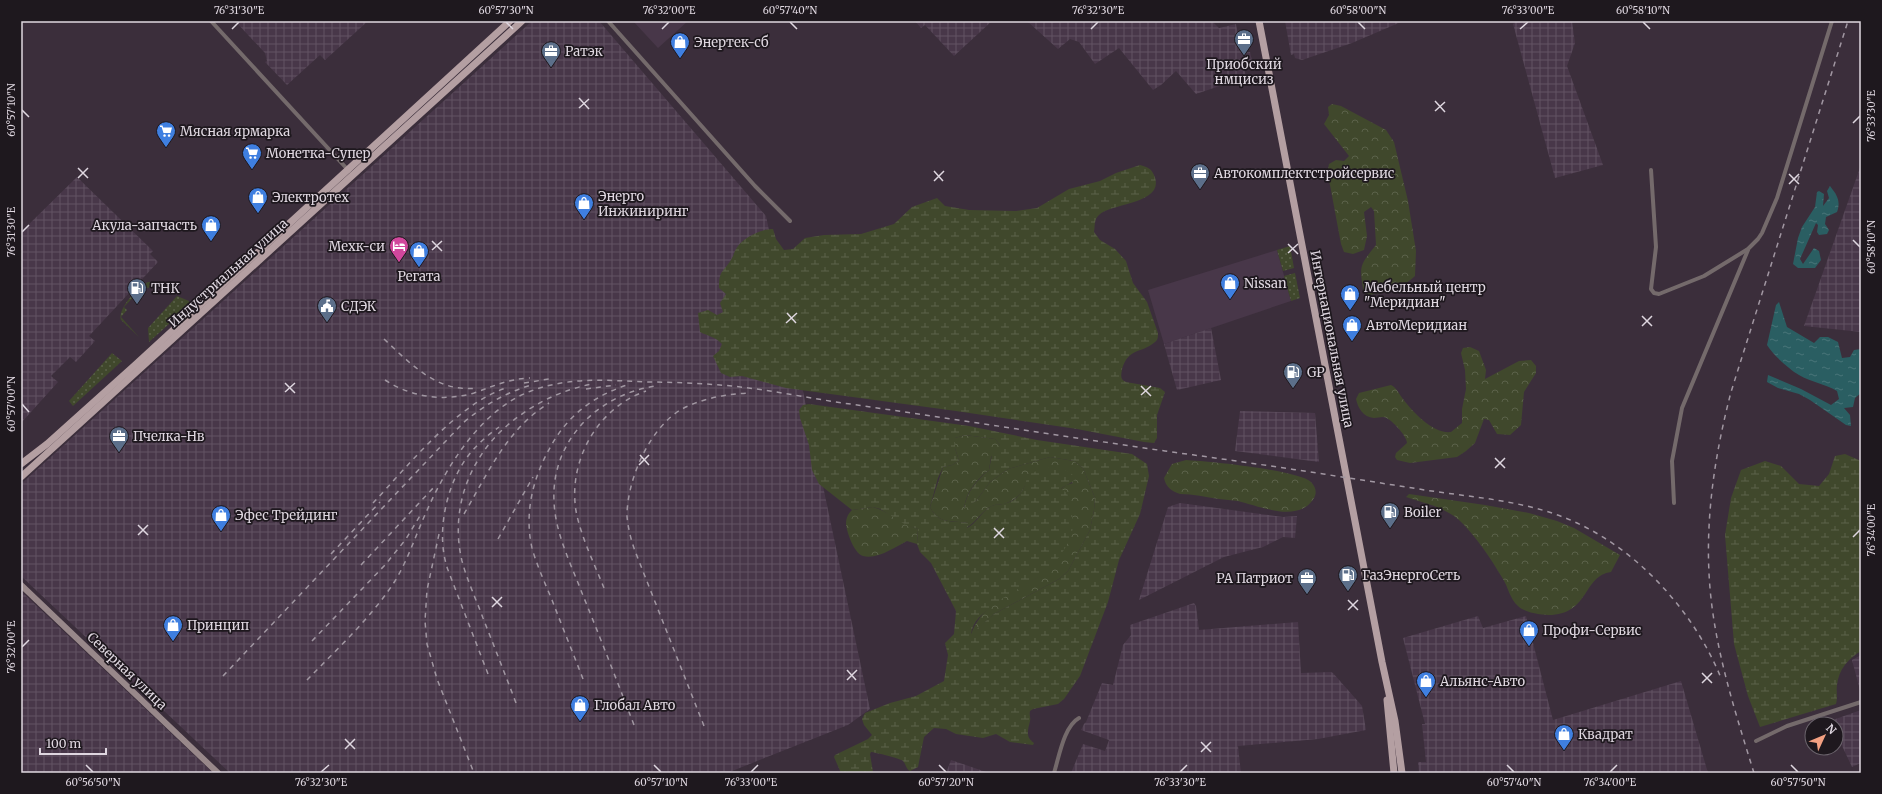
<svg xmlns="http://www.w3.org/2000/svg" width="1882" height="794" font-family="Merriweather,serif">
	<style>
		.built { fill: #483749 }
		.industrial { fill: url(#industrial-grid) }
		.grass { fill: url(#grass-dots) }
		.forest { fill: url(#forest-crowns) }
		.wetland { fill: url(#wetland-marsh); fill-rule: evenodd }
		.water { fill: url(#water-ripples) }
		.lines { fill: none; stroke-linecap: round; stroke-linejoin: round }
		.street { stroke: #746a6b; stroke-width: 4 }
		.secondary { stroke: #98888a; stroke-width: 6 }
		.primary { stroke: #b49fa2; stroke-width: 7 }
		.rail { stroke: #a197a2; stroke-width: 1.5; stroke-dasharray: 5 5; stroke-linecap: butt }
		.ticks { fill: none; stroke: #dfd7e0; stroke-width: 1.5 }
		.labels { text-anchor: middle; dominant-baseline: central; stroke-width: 3.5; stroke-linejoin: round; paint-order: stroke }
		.poi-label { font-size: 13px; fill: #dfd7e0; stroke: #1e181e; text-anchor: start }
		.street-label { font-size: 13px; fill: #dfd7e0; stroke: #1e181e }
		.neatline { fill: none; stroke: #dfd7e0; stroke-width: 1.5 }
		.ticks-label { font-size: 10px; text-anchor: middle; fill: #dfd7e0 }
	</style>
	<defs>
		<pattern id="industrial-grid" width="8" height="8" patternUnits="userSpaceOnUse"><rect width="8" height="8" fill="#483749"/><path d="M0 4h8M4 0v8" fill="none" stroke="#625363"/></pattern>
		<pattern id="grass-dots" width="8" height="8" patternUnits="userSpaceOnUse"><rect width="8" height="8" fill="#40482c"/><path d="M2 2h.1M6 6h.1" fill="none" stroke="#5b624a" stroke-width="1.8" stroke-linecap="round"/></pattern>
		<pattern id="forest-crowns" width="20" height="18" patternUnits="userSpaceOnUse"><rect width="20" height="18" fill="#40482c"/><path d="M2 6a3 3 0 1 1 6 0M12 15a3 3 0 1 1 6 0" fill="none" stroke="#5b624a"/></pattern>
		<pattern id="wetland-marsh" width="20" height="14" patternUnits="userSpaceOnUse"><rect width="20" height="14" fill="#40482c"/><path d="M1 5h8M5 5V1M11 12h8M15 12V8" fill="none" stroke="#5b624a"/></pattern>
		<pattern id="water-ripples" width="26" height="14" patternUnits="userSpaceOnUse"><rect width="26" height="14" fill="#2a5e62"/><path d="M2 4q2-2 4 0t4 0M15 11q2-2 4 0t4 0" fill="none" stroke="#487478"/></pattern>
	</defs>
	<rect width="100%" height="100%" fill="#3b2e3b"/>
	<!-- built -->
	<g class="built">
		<path d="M633,21H688L658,48Z"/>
		<path d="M1277,250L1291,301L1164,344L1148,290Z"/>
	</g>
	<!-- industrial -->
	<g class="industrial">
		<path d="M235,21H368L325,60L320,55L287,85L265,62L267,61L265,53Z"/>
		<path d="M532,21H599L766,216L870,709L848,725L727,773H230L21,576V484Z"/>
		<path d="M915,21H992L954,56L925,25L921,28Z"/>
		<path d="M1027,21H1212L1219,28L1236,24L1241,53L1250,52L1253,66L1244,68L1246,77L1196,94L1176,71L1161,85L1153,90L1119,48L1095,64L1079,42L1070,39L1058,49Z"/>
		<path d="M1285,21H1400L1401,22L1352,43L1302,60L1295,58L1294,54L1291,55Z"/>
		<path d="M1516,21H1572L1575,43L1567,66L1603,165L1555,178L1513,24Z"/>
		<path d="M1861,165V332L1804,326Z"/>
		<path d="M77,177L153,251L150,254L158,262L89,336L95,341L76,362L70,357L51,376L58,382L21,423V232Z"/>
		<path d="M1211,328L1221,380L1177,390L1164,344Z"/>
		<path d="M1240,411L1315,413L1319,462L1235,451Z"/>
		<path d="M1180,503L1283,517L1297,516L1295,538L1283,537L1263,547L1224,557L1139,600L1168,507Z"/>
		<path d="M21,591L213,773H21Z"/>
		<path d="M1194,603L1196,606L1199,630L1298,622L1301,673L1331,672L1333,673L1362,706L1366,730L1318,739L1238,746L1241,773H1071L1083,744L1105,751L1109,740L1081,730L1084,724L1086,722L1102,683L1113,685L1123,645L1131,635L1130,625Z"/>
		<path d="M1478,616L1483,628L1526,616L1553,720L1681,681L1708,773H1419L1418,762H1426L1422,724H1425L1403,638Z"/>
		<path d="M1861,655V694L1852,660Z"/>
		<path d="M1861,710V763L1852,767L1836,733V724H1832L1830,721Z"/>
		<path d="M951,760L989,773H946Z"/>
	</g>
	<!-- grass -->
	<g class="grass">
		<path d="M1290,246L1294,268L1283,271L1277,250Z"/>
		<path d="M1295,273L1300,298L1291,301L1284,276Z"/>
		<path d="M148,282H175L177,286L174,289L160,288V283H150L149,288L143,287L124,307L127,310L121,317L139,337L121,320C117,309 138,287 148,282Z"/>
		<path d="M177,296L189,301V306L149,342L148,328Z"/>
		<path d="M112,353L122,361L73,406L69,401Z"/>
	</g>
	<!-- forest -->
	<g class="forest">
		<path d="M1332,104L1341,106L1386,130L1394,142L1408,201L1416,251L1415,276C1398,291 1389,292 1368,295L1364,293C1359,266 1359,266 1376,245L1374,211L1371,207L1364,212L1367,236L1364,250L1353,254L1344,252L1341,244L1330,185L1327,174L1329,164L1336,160L1344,161L1349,156L1324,124L1329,115L1328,107Z"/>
		<path d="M1470,347L1479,351L1486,370L1485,379L1519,361L1531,360L1536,366V373L1524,392L1521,425L1510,435L1497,434L1489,420L1484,419L1475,443L1466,451L1457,457L1410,463L1397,460L1395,457L1396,453L1407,443C1407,436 1390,417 1383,417C1380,417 1377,418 1374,418C1363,417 1358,408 1356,399L1359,393L1391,385C1397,388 1399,394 1403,399C1413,412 1433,434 1451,432L1462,423V409L1466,389L1465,370L1461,353L1463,348Z"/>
		<path d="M965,435L995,439L1000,445L991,457L989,470C977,479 966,492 964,508L976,501L990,482L1008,469L1050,457L1074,461L1083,468L1095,498L1094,510L1090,530L1068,571L1059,579L994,614L971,635C980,605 1013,591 1038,577L1061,489L1066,485L1073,483L1050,468L1028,475C1026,489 1018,500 1004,504C1000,505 995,504 992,506C982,510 976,523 966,528L968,523C951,520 939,525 930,507L943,467L952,465L959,461L955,448V438Z"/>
		<path d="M1186,460C1207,461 1298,470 1311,482C1316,487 1317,493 1314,498C1299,524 1259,506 1238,501C1232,500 1225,500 1219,499C1206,497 1193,494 1180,494C1171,491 1166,487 1164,478L1172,464Z"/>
		<path d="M1409,494L1485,505L1529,513L1557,521L1574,528L1620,555L1611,572C1583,576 1590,612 1552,615C1542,615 1525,613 1518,606C1510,599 1508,587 1503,579C1491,559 1476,536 1459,520C1444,507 1424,503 1406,497Z"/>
		<path d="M873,507C890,512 902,524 918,529L917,544L907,541C895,547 877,560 863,556C854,553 847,533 846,524C846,518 848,514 852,510Z"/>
	</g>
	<!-- wetland -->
	<g class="wetland">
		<path d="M1140,165C1147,167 1151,168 1154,175C1167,204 1111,203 1099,215C1094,219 1095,226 1094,232L1100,240L1115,249L1126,261L1133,283L1147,302L1158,333C1158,337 1158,340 1155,342C1141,354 1129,347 1122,369C1121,376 1120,379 1126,382L1160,388L1165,392L1157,415V438L1154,443L1144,442L1077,429L956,411L786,388L742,376L730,377L721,373L713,356L719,351L722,344C716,337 708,336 700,332L698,313L708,310L717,315L723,312L720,303L726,294L719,288C719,268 724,273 732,258C734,255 734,252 736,249C742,238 761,229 773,229L776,239L784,250L793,249L805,238L824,235L861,234L894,224L912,207L937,198L945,206L969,210L1016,211L1037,208L1069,189L1100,181L1116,173Z"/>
		<path d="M809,404L969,426L1037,440L1132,454L1147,464L1149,476L1140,514L1119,560L1108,602L1080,676L1064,699L1058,704L1033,709L1030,711C1029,715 1031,718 1030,721C1028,730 1025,737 1034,743L1033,745L1010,742L996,734L983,738L956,734L946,729L934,728L924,737L918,767L910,771C906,769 906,764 903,761C902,759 874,752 871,752L870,754L873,772L841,773L834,757L835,755L868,739L872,735L864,725L862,719L865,713L890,703L916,696L944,681L948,655L945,643L954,634L956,611L931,563L920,552L917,544L918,529L906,525L880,509L873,507L852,510L819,484L812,470L809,445L800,418L799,410L803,405ZM965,435L995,439L1000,445L993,449L989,470C977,480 966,492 964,509L976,501L990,482L1008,469L1050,457L1074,461L1083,468L1095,498L1094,510L1090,530L1068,571L1059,579L994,614L971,634C973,621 982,614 992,606C1006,595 1022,587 1037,578C1052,569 1072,544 1073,526C1073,515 1070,503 1067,493L1061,489C1066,484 1072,484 1076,478C1061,462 1046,467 1027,475C1026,489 1018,501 1003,504C999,505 994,504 990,507C981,512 977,523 967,528L968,523C951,520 939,525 930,507L938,478L943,467L952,465L959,461L955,448V438Z"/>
		<path d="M1845,454L1861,461V651C1848,659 1839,669 1837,685C1836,692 1838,697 1836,704L1760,727L1748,696L1734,644L1725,535L1731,498L1741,470L1765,461L1781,466L1799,484L1819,486L1829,474L1835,456Z"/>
	</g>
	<!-- water -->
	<g class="water">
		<path d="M1830,186C1837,195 1841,201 1837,212L1826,217L1825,224L1829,230L1827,234L1819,235L1817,232L1818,225L1816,223L1800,259L1803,264L1814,248L1819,251L1821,260L1815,268H1798L1793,264L1798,238L1802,227L1815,207L1817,192L1819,191L1824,194L1823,206L1829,198L1827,191Z"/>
		<path d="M1779,302L1787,327L1814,343L1820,337H1828L1838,342L1842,358L1850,357L1854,350L1861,349V393L1855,398L1853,407L1844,408L1850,415L1851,426L1846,425L1810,400L1799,394L1778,388L1767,382L1768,375L1801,389L1831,405L1839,399L1837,391C1825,384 1811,382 1799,375C1789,369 1773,355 1767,345L1776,305Z"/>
	</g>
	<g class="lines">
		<!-- street -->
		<g class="street">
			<path d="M211,21L349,171"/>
			<path d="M608,21L755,186L790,221"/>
			<path d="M1651,170L1656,247L1651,289L1654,293L1659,294L1704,276L1748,249L1758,239L1762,233L1777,198L1832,21"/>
			<path d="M1674,503L1672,461L1682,408L1748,250"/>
			<path d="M1756,741L1787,726L1861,702"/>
			<path d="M1054,773C1059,757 1064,726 1079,718"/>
		</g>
		<!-- secondary -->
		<path class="secondary" d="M21,585L218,773"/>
		<!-- primary -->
		<g class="primary">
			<path d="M1259,21L1382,662L1395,721L1402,773"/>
			<path d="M21,464L47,444L135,365L510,21"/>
			<path d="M21,477L522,21"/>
			<path d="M1387,700L1394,773"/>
		</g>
		<!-- rail -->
		<g class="rail">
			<path d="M384,339C411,364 437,393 477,388"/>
			<path d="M385,380C411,397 443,402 474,393C494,386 508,379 530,378"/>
			<path d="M524,383L549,379"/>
			<path d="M586,389L616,385"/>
			<path d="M373,503C408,466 457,404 506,388"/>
			<path d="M464,514C488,473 507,429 549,403"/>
			<path d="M439,534L427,590L425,621L427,644L437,679L474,773"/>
			<path d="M498,539L533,477"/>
			<path d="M331,554L380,502"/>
			<path d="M361,565L435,486"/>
			<path d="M604,588C594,563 581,537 576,511C568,461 597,408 646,391"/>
			<path d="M312,641L385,565L406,539L421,514"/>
			<path d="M488,674L448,570C435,534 446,481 472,451C480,442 489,434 499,427"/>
			<path d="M223,676L463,423C484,405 505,393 531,385"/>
			<path d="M583,679C573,653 562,626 552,600C545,583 537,566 532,548C524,513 533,477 551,446C568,415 594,396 627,385"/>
			<path d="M307,680C337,649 371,618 395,581C409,558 417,531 429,506C449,462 484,408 531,391C568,377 606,380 645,382C670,382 695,383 720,385C761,388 802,397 843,403C955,419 1067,437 1179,453C1261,464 1343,477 1425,490C1470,497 1519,500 1563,517C1633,544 1693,609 1721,678"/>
			<path d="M516,703C505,674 494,646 483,618C476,599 467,580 462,561C451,515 465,469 497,435C523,409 556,391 592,384"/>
			<path d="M634,725C617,681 600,637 582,593C571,564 555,533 554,501C551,441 598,394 656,386"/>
			<path d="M704,726L635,551C631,540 628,528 627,516C627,479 650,427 682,409C703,398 727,394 750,393"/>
			<path d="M1754,773C1738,721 1721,669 1713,614C1702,540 1712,465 1731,392L1848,21"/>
		</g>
	</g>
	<!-- ticks -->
	<path class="ticks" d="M506,22L513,29M790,22L797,29M1358,22L1365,29M1643,22L1650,29M232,29L239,22M662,29L669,22M1091,29L1098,22M1520,29L1528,22M579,98L589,109M1435,101L1445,112M579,108L589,99M22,110L29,117M1435,111L1445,102M1853,123L1860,116M78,168L88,178M934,171L943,181M1789,174L1799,184M78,178L88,168M934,181L944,171M1789,184L1799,174M22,232L29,225M1853,240L1860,247M432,241L442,251M1288,244L1298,254M432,250L442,241M1288,253L1298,244M787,313L796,323M1642,316L1652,326M786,323L797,313M1642,326L1652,316M285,383L295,393M1141,386L1151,396M285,392L295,383M1141,395L1151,386M22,404L29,412M640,455L649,465M1495,458L1505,468M639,465L649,455M1495,468L1505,458M138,525L148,535M994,528L1004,538M138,535L148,525M1853,537L1860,530M994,538L1004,528M492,597L502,607M1348,600L1358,610M492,607L502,597M1348,610L1358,600M22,647L29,640M847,670L856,680M1702,673L1712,683M847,680L857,670M1702,683L1712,673M345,739L355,749M1201,742L1211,752M345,749L355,739M1201,752L1211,742M86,765L93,772M654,765L661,772M939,765L946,772M1507,765L1514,772M1791,765L1798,772M321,772L329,765M751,772L758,765M1180,772L1187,765M1610,772L1617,765"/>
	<!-- icons -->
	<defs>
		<symbol id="office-pin" viewBox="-11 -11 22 30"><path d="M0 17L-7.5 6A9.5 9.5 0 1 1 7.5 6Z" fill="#5c6f8a" stroke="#1e181e"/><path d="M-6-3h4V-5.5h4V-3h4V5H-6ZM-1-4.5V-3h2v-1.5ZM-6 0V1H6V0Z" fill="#fff"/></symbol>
		<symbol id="shop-pin" viewBox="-11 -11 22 30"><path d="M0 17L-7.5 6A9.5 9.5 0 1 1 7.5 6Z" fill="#3f7fe0" stroke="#1e181e"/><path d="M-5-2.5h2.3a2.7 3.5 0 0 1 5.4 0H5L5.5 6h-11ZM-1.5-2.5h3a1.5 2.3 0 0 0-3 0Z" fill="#fff"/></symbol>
		<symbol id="supermarket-pin" viewBox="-11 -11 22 30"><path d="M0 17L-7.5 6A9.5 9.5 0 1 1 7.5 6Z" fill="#3f7fe0" stroke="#1e181e"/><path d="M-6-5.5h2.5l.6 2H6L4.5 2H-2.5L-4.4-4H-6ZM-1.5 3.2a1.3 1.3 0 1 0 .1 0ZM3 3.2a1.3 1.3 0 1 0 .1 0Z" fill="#fff"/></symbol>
		<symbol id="hotel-pin" viewBox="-11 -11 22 30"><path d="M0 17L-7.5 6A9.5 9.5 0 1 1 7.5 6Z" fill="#d1479c" stroke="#1e181e"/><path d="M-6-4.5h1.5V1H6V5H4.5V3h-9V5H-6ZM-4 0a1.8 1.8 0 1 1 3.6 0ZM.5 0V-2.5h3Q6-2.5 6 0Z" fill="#fff"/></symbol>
		<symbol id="fuel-pin" viewBox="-11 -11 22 30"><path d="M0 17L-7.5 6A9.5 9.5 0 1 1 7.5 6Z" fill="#5c6f8a" stroke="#1e181e"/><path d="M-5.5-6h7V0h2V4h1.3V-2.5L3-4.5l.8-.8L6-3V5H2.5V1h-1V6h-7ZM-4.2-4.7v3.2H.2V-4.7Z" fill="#fff"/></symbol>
		<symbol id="civic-pin" viewBox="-11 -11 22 30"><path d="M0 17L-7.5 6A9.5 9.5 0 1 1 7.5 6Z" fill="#5c6f8a" stroke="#1e181e"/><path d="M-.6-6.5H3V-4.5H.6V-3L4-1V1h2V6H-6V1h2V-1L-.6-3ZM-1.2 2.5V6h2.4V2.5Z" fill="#fff"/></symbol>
	</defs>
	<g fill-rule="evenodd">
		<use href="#office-pin" x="1233" y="28" width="22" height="30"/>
		<use href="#shop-pin" x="669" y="31" width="22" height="30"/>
		<use href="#office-pin" x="540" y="40" width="22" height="30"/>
		<use href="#supermarket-pin" x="155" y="120" width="22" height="30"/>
		<use href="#supermarket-pin" x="241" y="142" width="22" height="30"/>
		<use href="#office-pin" x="1189" y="162" width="22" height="30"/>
		<use href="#shop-pin" x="247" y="186" width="22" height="30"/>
		<use href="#shop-pin" x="573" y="192" width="22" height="30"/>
		<use href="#shop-pin" x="200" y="214" width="22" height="30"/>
		<use href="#hotel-pin" x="388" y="235" width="22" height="30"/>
		<use href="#shop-pin" x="408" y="240" width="22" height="30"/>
		<use href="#shop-pin" x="1219" y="272" width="22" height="30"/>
		<use href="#fuel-pin" x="126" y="277" width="22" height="30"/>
		<use href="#shop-pin" x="1339" y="283" width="22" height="30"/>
		<use href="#civic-pin" x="316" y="295" width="22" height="30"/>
		<use href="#shop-pin" x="1341" y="314" width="22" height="30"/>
		<use href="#fuel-pin" x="1282" y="361" width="22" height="30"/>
		<use href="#office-pin" x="108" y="425" width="22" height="30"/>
		<use href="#fuel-pin" x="1379" y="501" width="22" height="30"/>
		<use href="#shop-pin" x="210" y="504" width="22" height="30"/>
		<use href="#fuel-pin" x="1337" y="564" width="22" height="30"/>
		<use href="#office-pin" x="1296" y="567" width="22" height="30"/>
		<use href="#shop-pin" x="162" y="614" width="22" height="30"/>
		<use href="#shop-pin" x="1518" y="619" width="22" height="30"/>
		<use href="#shop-pin" x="1415" y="670" width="22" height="30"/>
		<use href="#shop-pin" x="569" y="694" width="22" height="30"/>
		<use href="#shop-pin" x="1553" y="723" width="22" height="30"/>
	</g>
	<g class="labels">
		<!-- poi labels -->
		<g class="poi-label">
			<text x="694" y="42">Энертек-сб</text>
			<text x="565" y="51">Ратэк</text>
			<text x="1244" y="64" text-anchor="middle">Приобский<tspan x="1244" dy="15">нмцисиз</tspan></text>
			<text x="180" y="131">Мясная ярмарка</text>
			<text x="266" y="153">Монетка-Супер</text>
			<text x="1214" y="173">Автокомплектстройсервис</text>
			<text x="598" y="196">Энерго<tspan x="598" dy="15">Инжиниринг</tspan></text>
			<text x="272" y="197">Электротех</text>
			<text x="197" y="225" text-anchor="end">Акула-запчасть</text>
			<text x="385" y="246" text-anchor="end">Мехк-си</text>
			<text x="419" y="276" text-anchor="middle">Регата</text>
			<text x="1244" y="283">Nissan</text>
			<text x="1364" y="287">Мебельный центр<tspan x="1364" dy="15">"Меридиан"</tspan></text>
			<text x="151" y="288">ТНК</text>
			<text x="341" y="306">СДЭК</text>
			<text x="1366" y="325">АвтоМеридиан</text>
			<text x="1307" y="372">GP</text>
			<text x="133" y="436">Пчелка-Нв</text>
			<text x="1404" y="512">Boiler</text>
			<text x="235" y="515">Эфес Трейдинг</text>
			<text x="1362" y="575">ГазЭнергоСеть</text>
			<text x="1293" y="578" text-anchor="end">РА Патриот</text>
			<text x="187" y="625">Принцип</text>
			<text x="1543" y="630">Профи-Сервис</text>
			<text x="1440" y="681">Альянс-Авто</text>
			<text x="594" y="705">Глобал Авто</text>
			<text x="1578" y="734">Квадрат</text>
		</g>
		<!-- street labels -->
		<g class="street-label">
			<text transform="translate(228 273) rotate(-42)">Индустриальная улица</text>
			<text transform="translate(1332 339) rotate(79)">Интернациональная улица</text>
			<text transform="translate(127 671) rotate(44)">Северная улица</text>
		</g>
	</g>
	<!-- border -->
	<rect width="1882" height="794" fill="none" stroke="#1e181e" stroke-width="44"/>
	<!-- north arrow -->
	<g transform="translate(1824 736) rotate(46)"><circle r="19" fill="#1e181e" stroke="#6b646c"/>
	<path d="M0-3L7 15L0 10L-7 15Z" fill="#f3a082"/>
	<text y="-6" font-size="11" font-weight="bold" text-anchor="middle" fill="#dfd7e0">N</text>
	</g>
	<!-- scale -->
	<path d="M40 748v6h66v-6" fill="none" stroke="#dfd7e0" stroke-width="2"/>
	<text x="46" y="748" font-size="12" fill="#dfd7e0" stroke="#1e181e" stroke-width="3" paint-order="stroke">100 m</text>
	<rect x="22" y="22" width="1838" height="750" class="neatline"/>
	<g class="ticks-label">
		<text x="239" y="14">76°31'30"E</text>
		<text x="506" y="14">60°57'30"N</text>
		<text x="669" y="14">76°32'00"E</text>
		<text x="790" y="14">60°57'40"N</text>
		<text x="1098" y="14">76°32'30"E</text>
		<text x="1358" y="14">60°58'00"N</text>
		<text x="1528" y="14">76°33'00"E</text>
		<text x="1643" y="14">60°58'10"N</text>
		<text transform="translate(11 110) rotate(-90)" y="4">60°57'10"N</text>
		<text transform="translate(1871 116) rotate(-90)" y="4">76°33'30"E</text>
		<text transform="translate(11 232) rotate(-90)" y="4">76°31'30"E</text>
		<text transform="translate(1871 247) rotate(-90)" y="4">60°58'10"N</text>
		<text transform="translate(11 404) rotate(-90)" y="4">60°57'00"N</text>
		<text transform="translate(1871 530) rotate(-90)" y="4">76°34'00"E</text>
		<text transform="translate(11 647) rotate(-90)" y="4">76°32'00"E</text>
		<text x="93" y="786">60°56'50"N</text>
		<text x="321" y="786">76°32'30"E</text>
		<text x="661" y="786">60°57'10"N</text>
		<text x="751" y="786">76°33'00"E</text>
		<text x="946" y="786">60°57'20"N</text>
		<text x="1180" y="786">76°33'30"E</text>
		<text x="1514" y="786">60°57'40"N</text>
		<text x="1610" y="786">76°34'00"E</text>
		<text x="1798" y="786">60°57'50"N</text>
	</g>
</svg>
